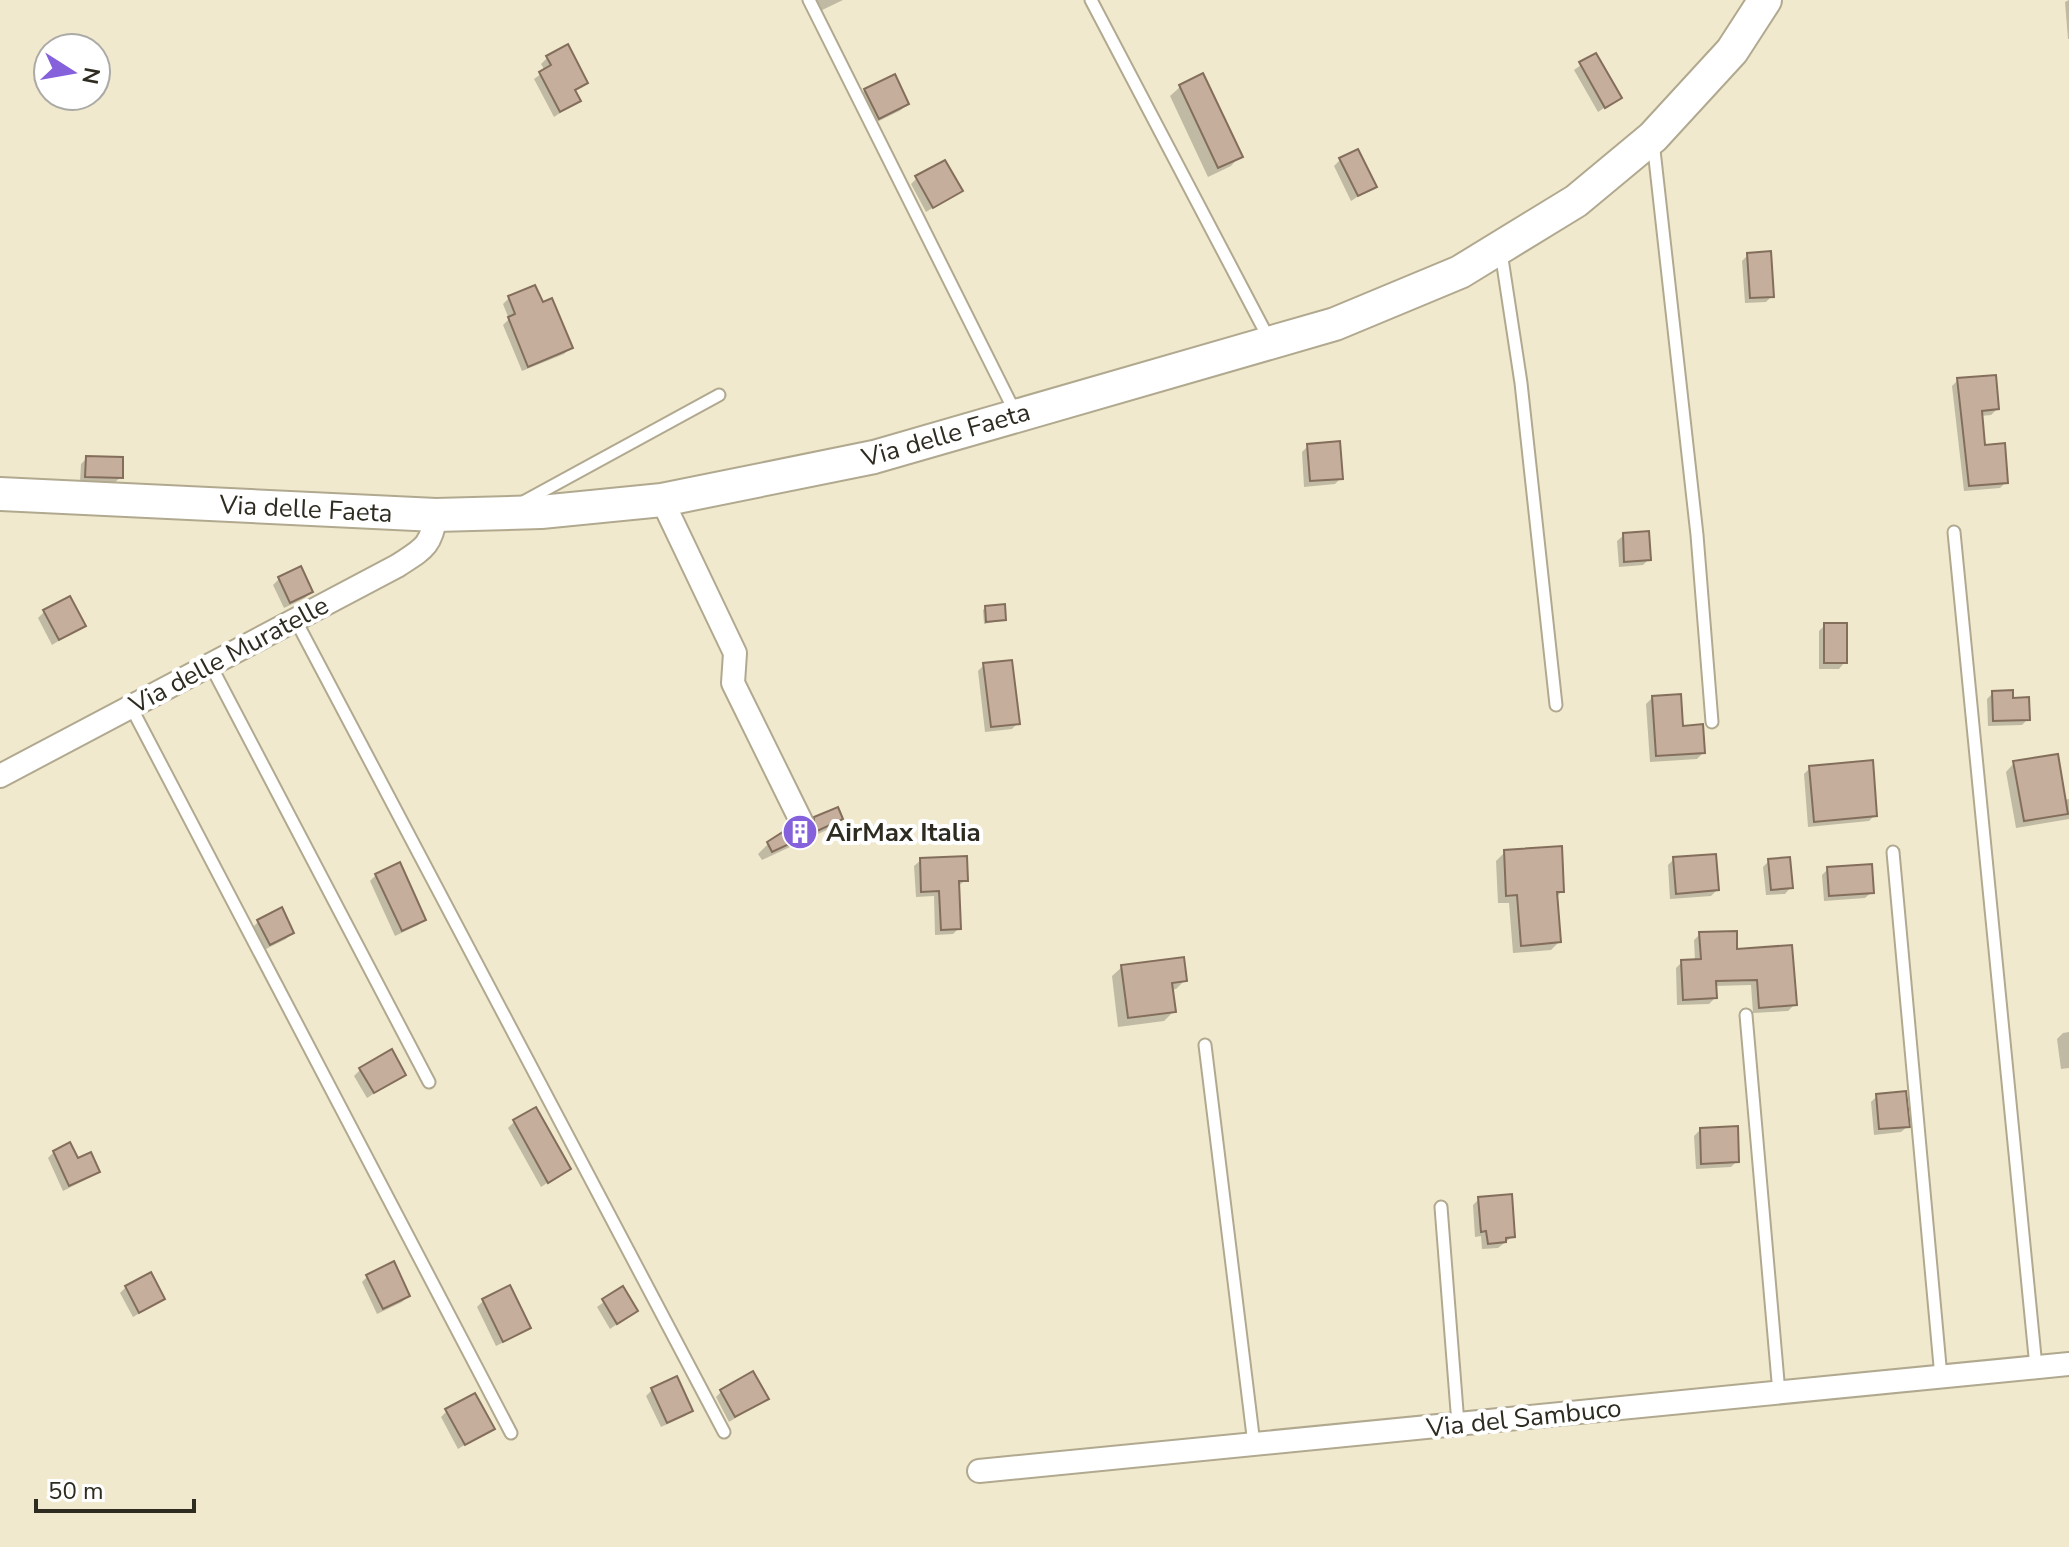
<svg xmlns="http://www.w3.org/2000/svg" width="2069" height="1547" font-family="'Nunito Sans',sans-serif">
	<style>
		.shadow { fill: #0003 }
		.building { fill: #c5ae9b; stroke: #836e5c; stroke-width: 2 }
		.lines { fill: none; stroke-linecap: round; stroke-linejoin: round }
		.lane-casing { stroke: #b1a98f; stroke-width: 15 }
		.street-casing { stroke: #b1a98f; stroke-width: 26 }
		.secondary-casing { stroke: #b1a98f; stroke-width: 36 }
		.lane { stroke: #fff; stroke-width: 11 }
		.street { stroke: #fff; stroke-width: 22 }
		.secondary { stroke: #fff; stroke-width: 32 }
		.labels { text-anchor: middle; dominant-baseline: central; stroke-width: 8; stroke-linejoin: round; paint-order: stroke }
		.street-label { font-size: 26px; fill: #2e2b21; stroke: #fff }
		.poi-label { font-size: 26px; font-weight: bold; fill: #2e2b21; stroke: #fff; text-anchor: start }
	</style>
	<rect width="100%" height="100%" fill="#f1e9cd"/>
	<!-- shadow -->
	<g class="shadow">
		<path d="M812,0H843L818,12Z"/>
		<path d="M2069,0V39H2068L2065,2Z"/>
		<path d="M567,47L585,83L573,92L578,101L554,117L534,79L545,71L541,64L547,58Z"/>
		<path d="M1595,55L1619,98L1598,112L1574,70Z"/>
		<path d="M1180,87L1240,156L1231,166L1208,177L1170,96Z"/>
		<path d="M865,90L907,104L901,110L873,124L859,96Z"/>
		<path d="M1340,160L1374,186L1351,201L1334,166Z"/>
		<path d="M917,178L960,191L926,212L911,184Z"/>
		<path d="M1748,255L1772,296L1766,302L1745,303L1742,261Z"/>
		<path d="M509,298L541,304L570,348L564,354L522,371L503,325L509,319L503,304Z"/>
		<path d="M1958,380L1997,409L1991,415L1980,416L1983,447L2006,482L2000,488L1964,491L1952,386Z"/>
		<path d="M1308,446L1341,478L1335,484L1304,487L1302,452Z"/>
		<path d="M87,458L121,477L114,483L80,482L81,464Z"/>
		<path d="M1624,535L1649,559L1643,565L1619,567L1617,541Z"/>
		<path d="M279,579L311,592L305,598L284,608L273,585Z"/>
		<path d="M985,608L1004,620L984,624L983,610Z"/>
		<path d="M44,612L84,625L52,645L38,618Z"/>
		<path d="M1825,625L1845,662L1839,669H1819V631Z"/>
		<path d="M984,665L1018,723L1012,729L985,732L978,671Z"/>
		<path d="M1993,693L2028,719L2022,725L1988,726L1987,699Z"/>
		<path d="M1652,698L1703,753L1697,759L1650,762L1646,704Z"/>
		<path d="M2014,763L2064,800L2069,799V819L2016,828L2006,772Z"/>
		<path d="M1810,768L1875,815L1869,821L1808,827L1804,774Z"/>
		<path d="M815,818L841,819L831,828L762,860L758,854L768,844L789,831L799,837L804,836L805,828Z"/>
		<path d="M1505,852L1562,891L1556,898L1559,942L1551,950L1513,953L1509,903H1498L1496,861Z"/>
		<path d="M1674,859L1717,890L1711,896L1670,899L1668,865Z"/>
		<path d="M921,860L966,880L958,886L959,928L953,934L935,935L934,896L916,897L914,866Z"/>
		<path d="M1769,861L1791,887L1785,894L1766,895L1763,867Z"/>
		<path d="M1828,869L1872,892L1865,898L1824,901L1822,875Z"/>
		<path d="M376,875L424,919L418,925L395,936L370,881Z"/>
		<path d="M259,921L292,933L286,939L264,950L253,927Z"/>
		<path d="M1700,934L1735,951L1794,1005L1788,1011L1753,1013L1751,985L1714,986L1715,998L1709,1004L1677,1005L1676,968L1682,962L1695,961L1694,940Z"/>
		<path d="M1122,967L1185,980L1176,989L1171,990L1174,1011L1164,1021L1118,1027L1112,976Z"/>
		<path d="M2069,1032V1068L2061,1069L2057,1039L2063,1033Z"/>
		<path d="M360,1070L404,1074L367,1098L354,1076Z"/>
		<path d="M1877,1096L1908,1126L1901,1132L1874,1135L1871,1102Z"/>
		<path d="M514,1122L568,1169L541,1187L508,1128Z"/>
		<path d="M1700,1130L1737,1161L1731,1167L1696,1169L1694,1136Z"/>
		<path d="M54,1152L77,1160L97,1171L91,1177L63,1191L48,1158Z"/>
		<path d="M1479,1199L1513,1236L1498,1248L1482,1249L1481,1236L1475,1237L1473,1205Z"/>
		<path d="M368,1276L408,1296L402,1302L377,1314L362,1282Z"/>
		<path d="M126,1287L163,1299L133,1317L120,1293Z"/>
		<path d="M509,1288L528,1327L522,1333L496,1346L477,1307L483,1301Z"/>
		<path d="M622,1289L636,1311L610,1329L597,1307Z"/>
		<path d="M652,1390L691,1410L685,1416L661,1427L646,1396Z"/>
		<path d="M722,1391L766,1399L729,1422L716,1397Z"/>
		<path d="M447,1411L492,1428L458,1449L441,1417Z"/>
	</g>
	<!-- building -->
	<g class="building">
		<path d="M568,44L588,83L575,90L581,101L560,112L539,72L551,65L546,56Z"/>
		<path d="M1596,53L1622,98L1605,108L1579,62Z"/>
		<path d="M1203,73L1243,157L1218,168L1179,85Z"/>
		<path d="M895,74L909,104L879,119L864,89Z"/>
		<path d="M1358,149L1377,187L1358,196L1339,158Z"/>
		<path d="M945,160L963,191L933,208L915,176Z"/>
		<path d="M1771,251L1774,297L1750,298L1747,253Z"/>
		<path d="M535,285L543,302L552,298L573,348L528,367L508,317L515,314L508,296Z"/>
		<path d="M1996,375L1999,409L1982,411L1985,445L2005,443L2008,483L1969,486L1957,378Z"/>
		<path d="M1340,441L1343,479L1310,481L1307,444Z"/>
		<path d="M86,456L123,457V478L85,477Z"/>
		<path d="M1649,531L1651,560L1624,562L1623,533Z"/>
		<path d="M301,566L313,592L290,603L278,577Z"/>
		<path d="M70,596L86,626L59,640L43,610Z"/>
		<path d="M1005,604L1006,620L986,622L985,606Z"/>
		<rect x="1824" y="623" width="23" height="40"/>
		<path d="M1012,660L1020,724L991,727L983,663Z"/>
		<path d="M2013,690V698L2029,697L2030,720L1993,721L1992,691Z"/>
		<path d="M1681,694L1683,726L1703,724L1705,753L1656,756L1652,696Z"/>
		<path d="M2058,754L2068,814L2024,821L2013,761Z"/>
		<path d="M1873,760L1877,816L1814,822L1809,766Z"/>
		<path d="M838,807L843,819L772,852L767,842L789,828L799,835L808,833L813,828L814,817Z"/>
		<path d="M1562,846L1564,892H1557L1561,942L1521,946L1517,895L1506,896L1504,850Z"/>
		<path d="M1716,854L1719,890L1676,894L1673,857Z"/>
		<path d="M967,856L968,881H959L961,929L941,930L939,891L921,892L920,858Z"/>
		<path d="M1790,857L1793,888L1771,890L1768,859Z"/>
		<path d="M400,862L426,920L402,931L375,874Z"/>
		<path d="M1872,864L1874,893L1829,896L1827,867Z"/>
		<path d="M282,907L294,933L270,945L257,920Z"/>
		<path d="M1737,931V949L1792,945L1797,1005L1759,1008L1757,980L1716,981L1717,998L1683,1000L1681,960L1701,959L1699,932Z"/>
		<path d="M1184,957L1187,981L1172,983L1176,1012L1128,1018L1121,965Z"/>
		<path d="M392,1049L406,1075L374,1093L359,1068Z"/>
		<path d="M1906,1091L1910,1127L1879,1129L1876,1094Z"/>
		<path d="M536,1107L571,1169L548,1183L513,1120Z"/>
		<path d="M1738,1126L1739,1162L1701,1164L1700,1128Z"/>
		<path d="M70,1142L78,1158L91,1152L100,1172L69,1186L53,1151Z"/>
		<path d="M1512,1194L1515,1237L1506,1238V1242L1488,1244L1486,1231L1481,1232L1478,1197Z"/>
		<path d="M394,1261L410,1296L383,1309L366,1275Z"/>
		<path d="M151,1272L165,1299L139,1313L125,1286Z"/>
		<path d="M510,1285L531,1328L503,1342L482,1299Z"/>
		<path d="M623,1286L638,1311L617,1324L602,1299Z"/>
		<path d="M753,1371L769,1399L735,1417L720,1390Z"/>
		<path d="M677,1376L693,1411L667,1423L651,1388Z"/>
		<path d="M475,1393L495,1429L465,1445L445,1409Z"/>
	</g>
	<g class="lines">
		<defs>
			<g id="lane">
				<path d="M809,0L1016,414"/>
				<path d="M1091,0L1269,339"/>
				<path d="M1653,141L1697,535L1712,722"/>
				<path d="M1501,252L1521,383L1556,705"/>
				<path d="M523,502L719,395"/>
				<path d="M1954,532L2036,1367"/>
				<path d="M295,619L724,1432"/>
				<path d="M211,666L429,1082"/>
				<path d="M131,707L511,1433"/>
				<path d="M1893,852L1941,1377"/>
				<path d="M1746,1015L1779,1393"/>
				<path d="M1205,1045L1254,1444"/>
				<path d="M1441,1207L1458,1424"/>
			</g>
			<g id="street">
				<path d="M662,500L735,653L733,683L801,821"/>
				<path d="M0,776L397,566C423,549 431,547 436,515"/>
				<path d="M979,1471L2069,1364"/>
			</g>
			<path id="secondary" d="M0,494L436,515L541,512L662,500L874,457L1335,324L1460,272L1576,201L1653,137L1732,51L1765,0"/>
		</defs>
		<!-- lane casing -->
		<use href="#lane" class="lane-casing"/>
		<!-- street casing -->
		<use href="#street" class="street-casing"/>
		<!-- secondary casing -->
		<use href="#secondary" class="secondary-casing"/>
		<!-- lane -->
		<use href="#lane" class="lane"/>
		<!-- street -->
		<use href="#street" class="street"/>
		<!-- secondary -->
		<use href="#secondary" class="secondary"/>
	</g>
	<!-- icons -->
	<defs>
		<symbol id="building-disc" viewBox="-11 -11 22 22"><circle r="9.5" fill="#8561db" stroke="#fff"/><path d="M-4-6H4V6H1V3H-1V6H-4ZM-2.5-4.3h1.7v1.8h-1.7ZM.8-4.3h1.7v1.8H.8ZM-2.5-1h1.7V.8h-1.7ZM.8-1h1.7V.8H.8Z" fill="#fff"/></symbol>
	</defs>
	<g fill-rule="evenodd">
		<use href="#building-disc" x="780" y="812" width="40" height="40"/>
	</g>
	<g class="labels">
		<!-- street labels -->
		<g class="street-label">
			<text transform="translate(946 435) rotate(-16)">Via delle Faeta</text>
			<text transform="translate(306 509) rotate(3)">Via delle Faeta</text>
			<text transform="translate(229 655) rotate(-28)">Via delle Muratelle</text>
			<text transform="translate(1524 1418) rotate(-6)">Via del Sambuco</text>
		</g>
		<!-- poi labels -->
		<g class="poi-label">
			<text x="826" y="832">AirMax Italia</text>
		</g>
	</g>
	<!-- north arrow -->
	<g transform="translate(72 72) rotate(101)"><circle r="38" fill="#ffffff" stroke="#abaaa6" stroke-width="2"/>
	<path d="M0-6L14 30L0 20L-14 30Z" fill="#8561db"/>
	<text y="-12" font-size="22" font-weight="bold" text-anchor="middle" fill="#2e2b21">N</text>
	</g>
	<!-- scale -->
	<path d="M36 1499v12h158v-12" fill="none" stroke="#2e2b21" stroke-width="4"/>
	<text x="48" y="1499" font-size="24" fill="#2e2b21" stroke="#ffffff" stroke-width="6" paint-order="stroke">50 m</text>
</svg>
